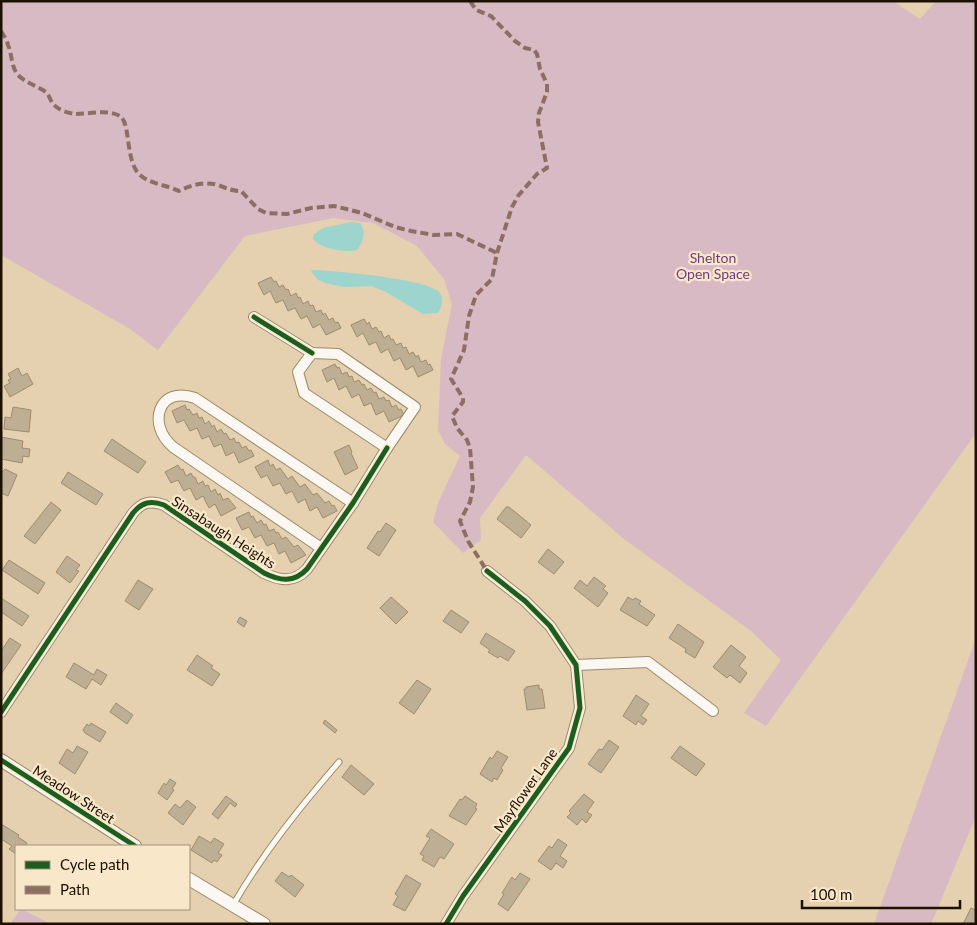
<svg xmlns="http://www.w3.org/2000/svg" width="977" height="925" font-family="Lato,sans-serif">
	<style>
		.green { fill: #d7bac3 }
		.water { fill: #9dd4ce }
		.building { fill: #bdae94; stroke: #9e8d6c }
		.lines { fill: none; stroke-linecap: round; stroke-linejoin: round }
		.service-casing { stroke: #9b8a68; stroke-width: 7 }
		.minor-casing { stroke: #9b8a68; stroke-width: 12 }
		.tertiary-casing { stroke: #9b8a68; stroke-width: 14 }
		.service { stroke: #fbf8f3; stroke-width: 5 }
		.minor { stroke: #fbf8f3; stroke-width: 10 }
		.tertiary { stroke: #fbf8f3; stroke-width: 12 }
		.quiet { stroke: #8d6e63; stroke-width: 4; stroke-dasharray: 8 4; stroke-linecap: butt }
		.cycleway-casing { stroke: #f9e7ca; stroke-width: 8 }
		.cycleway { stroke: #1b5e20; stroke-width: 5 }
		.labels { text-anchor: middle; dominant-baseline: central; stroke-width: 4.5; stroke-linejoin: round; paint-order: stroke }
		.park-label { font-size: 14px; fill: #703c7b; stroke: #f9e7ca }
		.street-label { font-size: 14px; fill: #1c1000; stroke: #f9e7ca }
	</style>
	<rect width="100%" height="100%" fill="#e5d1b0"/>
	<!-- green -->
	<g class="green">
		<path d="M1,1H893L920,19L936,1H976V433L766,726L744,713L781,660L751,631L624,539L526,455L480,518L481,540L463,553L433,522L438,503L460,456L445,444L438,430L441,359L452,304L444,279L417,246L373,223L333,218L245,236L158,350L130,329L1,255Z"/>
		<path d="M976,638V816L931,924H874Z"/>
		<path d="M21,909L51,924H10Z"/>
	</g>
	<!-- water -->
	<g class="water">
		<path d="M351,222L360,223C367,232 363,242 357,250C345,253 321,249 313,239L314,234L323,228Z"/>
		<path d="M313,270C338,271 420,278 438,291C445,296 442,307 438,313L423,314L384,291L371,286L344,287L325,283L318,280L311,271Z"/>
	</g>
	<!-- building -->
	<g class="building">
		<path d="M271,277L274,282L276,281L279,287L283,285L286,290L288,289L291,296L296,293L298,298L300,297L303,304L308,301L310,306L313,305L316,312L321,310L323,315L325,313L329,320L333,318L335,323L338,322L341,328L326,335L320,324L313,328L307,316L301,319L295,308L288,311L283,300L276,303L270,291L264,295L258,283Z"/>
		<path d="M364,319L367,324L369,322L372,329L376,327L379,332L381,331L384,338L389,335L391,340L393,339L396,345L401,343L403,348L406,347L409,354L413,352L416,357L418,355L421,362L426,360L428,365L430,364L433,370L418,377L413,366L406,370L400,358L394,361L388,349L381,353L376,342L369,345L363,333L357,337L351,325Z"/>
		<path d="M335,364L337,368L339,367L342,374L347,372L349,377L352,376L354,382L359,380L362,385L364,384L367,390L371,388L374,393L376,392L379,399L384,397L386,401L389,400L392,407L396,405L399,410L401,409L404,415L389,422L384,411L376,415L371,403L364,406L359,394L352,398L346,386L339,390L334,378L327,382L322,370Z"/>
		<path d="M18,368L22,376L27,373L33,384L10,397L4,386L10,383L8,380L11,379L8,374Z"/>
		<path d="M185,405L187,410L189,409L193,415L197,413L199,418L202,417L205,424L209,421L212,427L214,425L217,432L221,429L224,434L226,433L230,440L234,438L236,443L239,442L242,448L246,446L249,451L251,450L254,456L239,463L234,452L226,456L221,444L214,447L209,436L202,439L197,428L190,431L184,420L177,423L172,411Z"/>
		<path d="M13,407L31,410L29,432L4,429L5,417L11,418Z"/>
		<path d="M1,437L23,441L22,448L30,449L29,457L23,456L22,463L1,459Z"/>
		<path d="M112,439L146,462L138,473L104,451Z"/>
		<path d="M349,445L352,452L351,453L358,468L345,475L334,452Z"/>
		<path d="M268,460L270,466L273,464L276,470L280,468L288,479L292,476L300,487L305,484L313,495L317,493L325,503L329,501L332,506L334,505L337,511L323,518L317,507L310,511L305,499L298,503L292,491L286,494L280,483L273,486L267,475L261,478L255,467Z"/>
		<path d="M178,465L181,470L183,469L186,476L191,473L193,477H195L198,484L203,481L205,486L208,485L211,492L215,489L218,495L220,493L223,500L228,498L236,508L221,516L215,504L209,508L203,496L196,500L190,488L184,491L178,480L171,483L165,472Z"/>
		<path d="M5,469L17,475L8,496L1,493V473Z"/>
		<path d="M68,472L103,494L96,505L61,483Z"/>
		<path d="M51,502L61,510L35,544L24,536Z"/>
		<path d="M506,507H509L531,525L521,538L497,519Z"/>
		<path d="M249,512L251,517L253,516L257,523L261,520L264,525L266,524L269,531L274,529L276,533L278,532L282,539L286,537L294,547L298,545L306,555L291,563L285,551L279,554L274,543L267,546L261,535L255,538L249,527L242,530L236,518Z"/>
		<path d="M386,523L396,530L379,556L367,548L378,531L380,532Z"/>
		<path d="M548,549L564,562L554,574L538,562Z"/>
		<path d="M67,556L80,565L76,570L79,571L70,583L56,572Z"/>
		<path d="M9,560L45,583L38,594L2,570Z"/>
		<path d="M594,577L606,586L603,589L608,593L598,607L574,588L580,580L587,586Z"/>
		<path d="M138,580L153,589L139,610L125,601Z"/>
		<path d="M391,597L408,612L396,624L380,608Z"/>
		<path d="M628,597L633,600L635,598L641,601L639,604L655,615L647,626L620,610Z"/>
		<path d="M1,598L29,616L22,626L1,612Z"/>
		<path d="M451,610L469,622L461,633L443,621Z"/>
		<path d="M240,617L247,621L244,627L237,622Z"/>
		<path d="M678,624L704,642L695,658L685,652L686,649L669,638Z"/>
		<path d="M486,633L515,651L508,661L500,656L498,658L488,652L490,650L480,643Z"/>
		<path d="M10,638L21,645L1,674V651Z"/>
		<path d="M731,645L746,657L739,666L747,673L740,683L730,675L727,678L713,667Z"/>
		<path d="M197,655L213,666L211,668L220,674L212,686L187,670Z"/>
		<path d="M74,663L94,675L97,669L107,675L101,685L92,679L86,689L66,677Z"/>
		<path d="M417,680L431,689L414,714L399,703Z"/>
		<path d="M539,685V689H542L545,708L527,710L524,689H526V687Z"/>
		<path d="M636,695L649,704L641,716L647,720L643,725L638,721L636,725L623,716Z"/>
		<path d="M116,703L133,715L127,724L110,712Z"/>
		<path d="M325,720L337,730L335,733L323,723Z"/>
		<path d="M91,723L106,732L100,742L85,733L83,730L87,724L89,726Z"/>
		<path d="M609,740L619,747L601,773L588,764L599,749L602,750Z"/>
		<path d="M77,746L88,752L75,774L59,763L67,749L73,753Z"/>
		<path d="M680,746L705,764L696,776L671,758Z"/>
		<path d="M497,751L508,757L501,768L503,770L497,780L494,778L492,782L480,774L490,757L492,759Z"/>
		<path d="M351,765L374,784L364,795L342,777Z"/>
		<path d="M170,779L176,783L172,789L174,790L167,800L158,793L164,783L166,785Z"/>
		<path d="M584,794L594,802L587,812L592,815L586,823L582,819L577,825L567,817L571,813L569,811Z"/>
		<path d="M226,796L237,804L235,807L230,803L218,819L212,814Z"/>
		<path d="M465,796L477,804L475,808L477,809L466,825L449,816L460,799L462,800Z"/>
		<path d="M187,800L196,807L183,825L168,813L175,804L180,808Z"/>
		<path d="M1,824L19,835L18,837L27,843L25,846H16V854L9,849L12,846L1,839Z"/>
		<path d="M431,829L454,844L444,859L440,857L434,867L422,860L424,856L420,854L430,838L426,836Z"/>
		<path d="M199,836L211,843L214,838L224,844L218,853L222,855L217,862L214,860L212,863L191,850Z"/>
		<path d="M558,839L567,845L560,856L567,861L563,868L556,863L551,870L538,861L549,846L552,848Z"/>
		<path d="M282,872L289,877L291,875L304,885L295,897L275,881Z"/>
		<path d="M520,873L530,879L508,911L498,904L504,894L502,893L512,877L515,880Z"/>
		<path d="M406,875L421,884L405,911L393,905L398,896L395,894Z"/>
		<path d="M971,908L976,910V924H963Z"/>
	</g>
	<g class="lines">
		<defs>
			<path id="service" d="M233,905C263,853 300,807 339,762"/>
			<g id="minor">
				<path d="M254,317L312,353"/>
				<path d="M312,353L338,354L415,407L387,448L304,393L298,372Z"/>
				<path d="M321,548L173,447C146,424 159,385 195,398L353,503"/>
				<path d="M576,665L648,662L713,711"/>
				<path d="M1,712L133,513C142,502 151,500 164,505L264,573C280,581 294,583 307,569L353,503L387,448"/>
				<path d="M446,924L463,896L569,748L580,708L576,665L550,626L525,601L487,571"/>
			</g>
			<g id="tertiary">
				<path d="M1,760L135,846"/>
				<path d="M189,879L264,924"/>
			</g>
		</defs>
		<!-- service casing -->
		<use href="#service" class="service-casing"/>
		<!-- minor casing -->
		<use href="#minor" class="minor-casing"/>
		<!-- tertiary casing -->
		<use href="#tertiary" class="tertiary-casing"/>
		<!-- service -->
		<use href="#service" class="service"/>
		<!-- minor -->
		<use href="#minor" class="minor"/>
		<!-- tertiary -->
		<use href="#tertiary" class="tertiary"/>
		<!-- quiet -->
		<g class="quiet">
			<path d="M470,1L476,10L491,16L515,41L525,48L534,50L537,54L540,69L547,84V92L539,113L538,122L547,168L537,174L518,196L512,207L497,253L492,279L476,295L469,316L464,350L451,379L463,398V402L452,416L457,428L467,440L470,448L473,487L470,502L460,521L468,541L487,571"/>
			<path d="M1,31C4,36 7,40 8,45C12,54 11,65 17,74C24,82 37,86 46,92C50,96 50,101 54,105C59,110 68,113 75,114C89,114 107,109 120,116C131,123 125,162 140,175C150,184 167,185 179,191C191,185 204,181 218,185C226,188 232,191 241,191L258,209L266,213L287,214L311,208L334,206L362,213L395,227L411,231L434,235L457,234L497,253"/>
		</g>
		<defs>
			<g id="cycleway">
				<path d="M254,317L312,353"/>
				<path d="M1,712L133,513C142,502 151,500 164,505L264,573C280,581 294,583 307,569L353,503L387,448"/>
				<path d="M1,760L135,846"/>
				<path d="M446,924L463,896L569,748L580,708L576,665L550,626L525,601L487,571"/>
			</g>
		</defs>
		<!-- cycleway casing -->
		<use href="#cycleway" class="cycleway-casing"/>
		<!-- cycleway -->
		<use href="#cycleway" class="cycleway"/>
	</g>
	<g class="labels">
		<!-- park labels -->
		<g class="park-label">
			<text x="713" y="257">Shelton<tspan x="713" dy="16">Open Space</tspan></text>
		</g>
		<!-- street labels -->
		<g class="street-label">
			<text transform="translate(224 532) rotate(33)">Sinsabaugh Heights</text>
			<text transform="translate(525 790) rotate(-55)">Mayflower Lane</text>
			<text transform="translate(74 794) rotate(33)">Meadow Street</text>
		</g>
	</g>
	<!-- border -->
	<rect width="977" height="925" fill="none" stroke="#1c1000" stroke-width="5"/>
	<!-- legend -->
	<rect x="15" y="845" width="175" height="65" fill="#f9e7ca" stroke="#a19179"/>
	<rect x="25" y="861" width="25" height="8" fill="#1b5e20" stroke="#a19179"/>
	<text x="60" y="870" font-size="15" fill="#1c1000">Cycle path</text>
	<rect x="25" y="886" width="25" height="8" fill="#8d6e63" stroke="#a19179"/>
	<text x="60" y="895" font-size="15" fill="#1c1000">Path</text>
	<!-- scale -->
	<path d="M802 900v8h158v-8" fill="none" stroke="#1c1000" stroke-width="2.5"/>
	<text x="810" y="900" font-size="15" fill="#1c1000" stroke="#f9e7ca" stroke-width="4" paint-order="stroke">100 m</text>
</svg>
